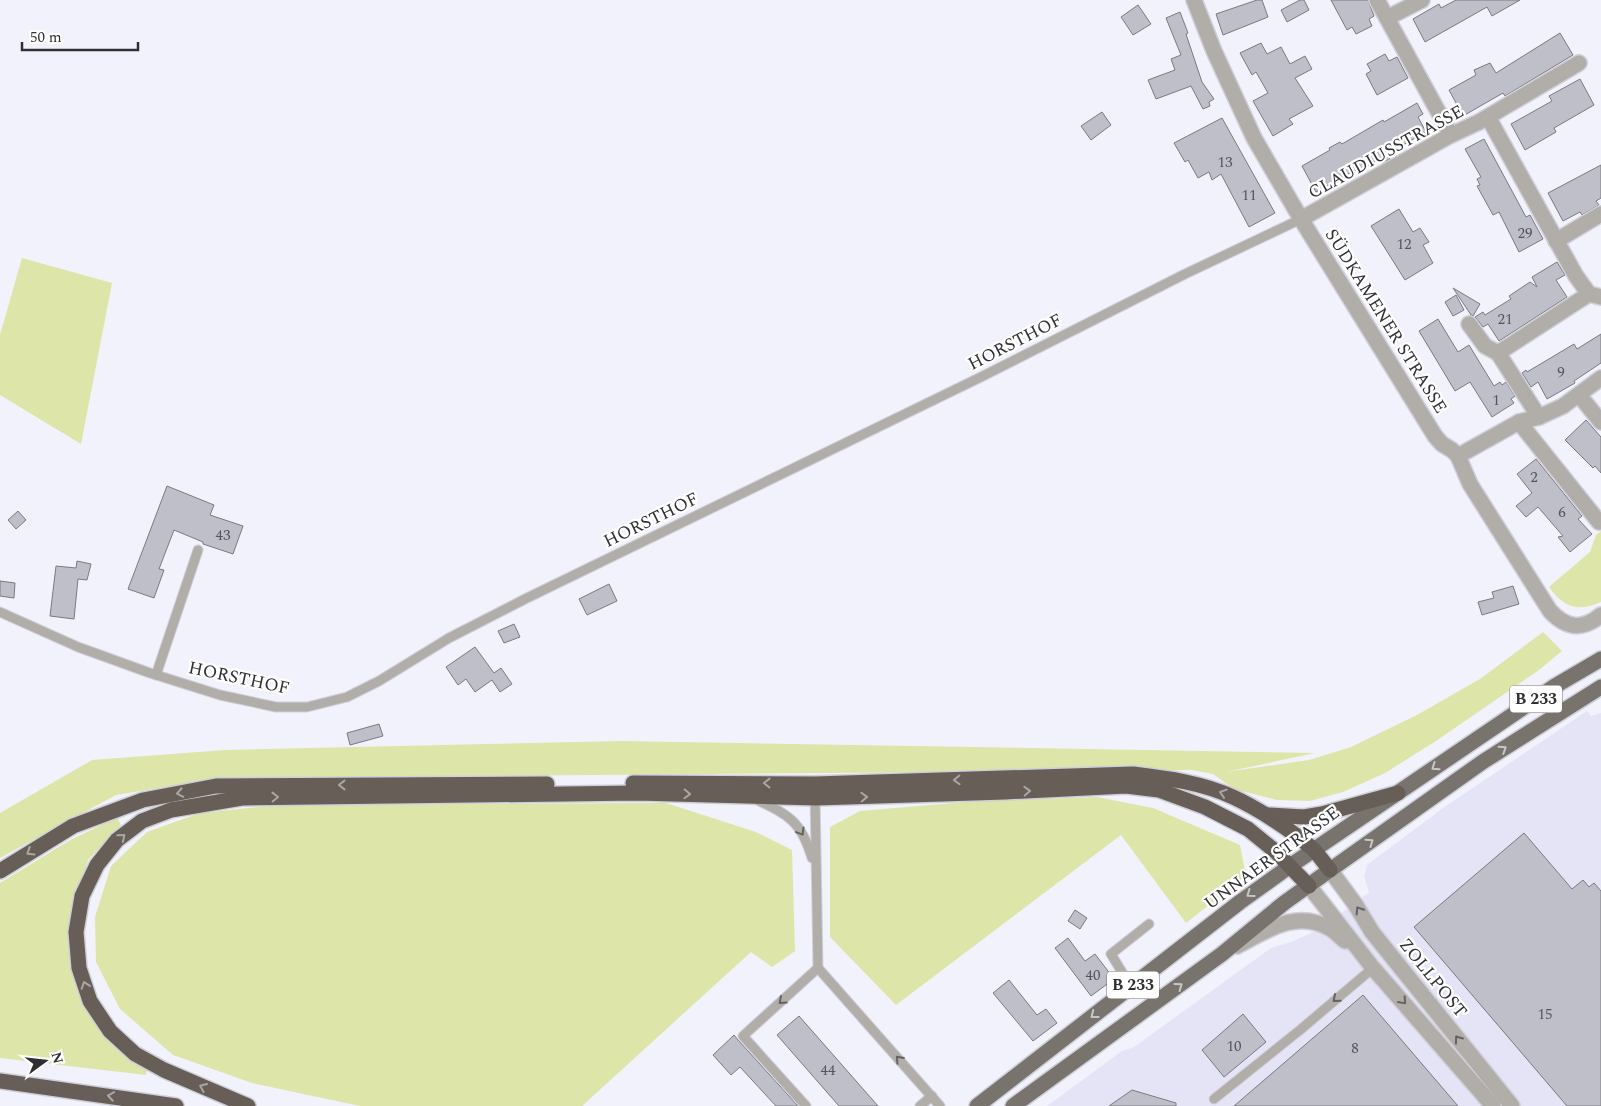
<svg xmlns="http://www.w3.org/2000/svg" width="1601" height="1106" font-family="Spectral,serif">
	<style>
		.built { fill: #e5e4f6 }
		.green { fill: #dde5a8 }
		.building { fill: #bfbfc9; stroke: #7a7a83 }
		.lines { fill: none; stroke-linecap: round; stroke-linejoin: round }
		.lane-casing { stroke: #cfcfd9; stroke-width: 11 }
		.street-casing { stroke: #cfcfd9; stroke-width: 18 }
		.primary-casing { stroke: #cfcfd9; stroke-width: 18 }
		.highway-casing { stroke: #cfcfd9; stroke-width: 18 }
		.lane { stroke: #b1ada9; stroke-width: 9 }
		.street { stroke: #b1ada9; stroke-width: 15 }
		.primary { stroke: #79736d; stroke-width: 15 }
		.highway { stroke: #665e57; stroke-width: 15 }
		.oneway { stroke: #c9c7c5 }
		.oneway2 { stroke: #aba6a3 }
		.oneway3 { stroke: #646263 }
		.labels { text-anchor: middle; dominant-baseline: central; stroke-width: 4.5; stroke-linejoin: round; paint-order: stroke }
		.number-label { font-size: 15px; fill: #545459 }
		.shield { fill: #fff; stroke: #6e6e71; stroke-width: 1 }
		.shield-label { font-size: 16px; font-weight: bold; fill: #303034 }
		.street-label { font-size: 18px; fill: #303034; stroke: #fff }
	</style>
	<rect width="100%" height="100%" fill="#f2f2fd"/>
	<!-- built -->
	<path class="built" d="M1587,711L1591,716L1601,713V1106H1047L1122,1051L1134,1047L1271,948L1291,942L1322,928L1369,892L1364,877L1367,865L1443,808Z"/>
	<!-- green -->
	<g class="green">
		<path d="M22,258L112,283L81,444L0,395V335Z"/>
		<path d="M1601,531V602C1578,612 1564,608 1549,587L1590,552L1596,535Z"/>
		<path d="M1543,632L1562,651L1539,670L1436,741L1385,773L1343,792L1310,801L1277,800L1234,789L1213,774L1192,770L220,778L116,795L0,858V813L92,760L225,750L622,741L1315,753L1226,772L1309,760L1351,747L1417,715L1480,679Z"/>
		<path d="M1097,797L1153,808L1240,845L1246,876L1186,923L1121,835L896,1005L830,937V827L860,811L977,801Z"/>
		<path d="M666,803L756,832L792,850L795,951L772,967L751,952L582,1106H360L252,1083L173,1055L120,1009L96,962L95,917L111,866L147,832L200,813L278,805Z"/>
		<path d="M117,818L121,825L88,860L73,913V970L147,1068L146,1075L0,1058V883L72,839Z"/>
	</g>
	<!-- building -->
	<g class="building">
		<path d="M1257,0H1262L1268,17L1223,35L1216,14Z"/>
		<path d="M1300,0H1304L1309,10L1287,22L1281,10Z"/>
		<path d="M1331,0H1368L1374,16L1369,19L1372,26L1356,34L1352,27L1347,30Z"/>
		<path d="M1456,0H1520L1492,16L1487,7L1425,42L1413,19L1439,4L1441,8Z"/>
		<path d="M1138,5L1151,24L1133,35L1121,17Z"/>
		<path d="M1180,12L1188,33L1186,34L1202,82L1214,99L1209,102L1210,106L1203,109L1191,86L1156,99L1148,80L1175,70L1171,59L1181,55L1166,18Z"/>
		<path d="M1560,33L1573,55L1505,96L1503,93L1463,116L1449,90L1476,75L1474,70L1490,63L1496,73Z"/>
		<path d="M1261,43L1267,54L1281,47L1290,64L1305,56L1312,69L1295,78L1313,106L1289,119L1293,124L1273,136L1253,101L1268,93L1256,72L1252,75L1240,53Z"/>
		<path d="M1385,54L1389,61L1397,57L1408,78L1377,95L1366,74L1371,71L1367,64Z"/>
		<path d="M1580,79L1594,105L1554,128L1556,132L1525,150L1511,124L1552,101L1549,96Z"/>
		<path d="M1417,103L1423,114L1418,117L1426,132L1387,154L1390,159L1382,163L1377,158L1378,160L1357,172L1355,170L1316,192L1302,166L1330,150L1329,148L1340,142L1342,144L1383,120L1384,122Z"/>
		<path d="M1102,112L1111,125L1091,140L1081,126Z"/>
		<path d="M1222,118L1275,213L1249,227L1221,174L1212,180L1209,172L1198,178L1188,160L1185,162L1174,143Z"/>
		<path d="M1484,139L1526,217L1530,215L1543,239L1519,252L1499,212L1493,215L1477,186L1480,185L1477,179L1481,177L1465,149Z"/>
		<path d="M1601,165V198L1596,201L1599,205L1582,215L1580,212L1563,221L1548,193Z"/>
		<path d="M1399,209L1413,232L1420,228L1429,242L1423,245L1433,263L1405,280L1371,226Z"/>
		<path d="M1557,262L1565,275L1556,280L1567,297L1499,341L1488,324L1483,327L1475,317L1483,312L1485,315L1511,299L1509,296L1530,282L1537,287L1532,277Z"/>
		<path d="M1453,288L1480,304L1473,316L1471,315Z"/>
		<path d="M1456,295L1464,310L1453,316L1445,302Z"/>
		<path d="M1438,319L1458,352L1469,345L1494,386L1500,382L1502,385L1506,382L1515,396L1511,399L1514,403L1492,417L1470,382L1455,391L1419,331Z"/>
		<path d="M1601,334V363L1574,381L1575,383L1547,399L1538,382L1531,387L1522,373L1526,370L1527,372L1574,344L1577,349Z"/>
		<path d="M1586,420L1601,437V473L1595,466L1593,468L1565,440Z"/>
		<path d="M1536,459L1582,516L1578,519L1592,534L1570,552L1558,537L1563,536L1538,507L1526,517L1516,506L1532,493L1517,474Z"/>
		<path d="M167,486L214,505L210,515L243,526L233,554L203,544V542L174,530L159,569L164,570L154,598L128,589Z"/>
		<path d="M18,511L26,520L16,529L8,520Z"/>
		<path d="M77,561L91,564L87,580L78,579L74,619L50,616L56,566L76,568Z"/>
		<path d="M0,581L15,583L14,598L0,596Z"/>
		<path d="M609,584L617,601L587,615L579,599Z"/>
		<path d="M1513,586L1519,604L1482,615L1478,602L1494,598L1492,592Z"/>
		<path d="M514,624L520,637L504,643L498,631Z"/>
		<path d="M475,647L494,673L501,668L512,684L500,692L492,680L475,692L466,679L458,685L446,667Z"/>
		<path d="M379,724L383,736L350,745L347,733Z"/>
		<path d="M1524,833L1572,889L1583,880L1589,887L1594,883L1601,891V1106H1567L1414,927Z"/>
		<path d="M1075,910L1087,918L1080,929L1068,921Z"/>
		<path d="M1068,938L1085,961L1095,954L1114,979L1091,996L1055,948Z"/>
		<path d="M1009,980L1037,1015L1046,1009L1057,1023L1033,1041L993,993Z"/>
		<path d="M1363,995L1458,1106H1234Z"/>
		<path d="M1243,1014L1266,1042L1224,1077L1202,1050Z"/>
		<path d="M799,1016L878,1106H839L777,1035Z"/>
		<path d="M734,1035L738,1040L798,1106H776L740,1067L731,1075L713,1055Z"/>
		<path d="M1132,1090L1176,1103V1106H1109Z"/>
	</g>
	<g class="lines">
		<defs>
			<g id="lane">
				<path d="M0,612L78,647L150,673L220,695L276,707H307L347,697L379,681L449,638L525,599L981,377L1185,274L1301,219"/>
				<path d="M156,675L198,550"/>
				<path d="M815,794L818,968L940,1106"/>
				<path d="M755,799C789,815 801,821 812,858"/>
				<path d="M1131,987L1111,954L1149,924"/>
				<path d="M1214,1099L1300,1030L1373,968"/>
				<path d="M806,1106L743,1036L818,968"/>
				<path d="M920,1106L932,1096"/>
			</g>
			<g id="street">
				<path d="M1194,0L1214,51L1254,138L1301,219L1435,436L1442,444L1452,450L1458,456L1470,484L1550,611C1566,628 1582,631 1601,615"/>
				<path d="M1377,0L1451,135"/>
				<path d="M1387,18L1422,0"/>
				<path d="M1488,117L1576,276L1589,294L1601,297"/>
				<path d="M1301,219L1451,135L1479,122L1579,63"/>
				<path d="M1556,241L1601,214"/>
				<path d="M1469,324L1485,346L1498,353L1589,294"/>
				<path d="M1498,353L1539,417"/>
				<path d="M1579,395L1601,422"/>
				<path d="M1519,422L1599,522"/>
				<path d="M1458,456L1519,422L1539,417L1563,406L1601,378"/>
				<path d="M1330,870L1355,904L1372,932L1512,1106"/>
				<path d="M1309,886L1373,968L1493,1106"/>
				<path d="M1237,946C1266,931 1296,909 1329,928C1335,931 1340,937 1345,941"/>
			</g>
			<g id="primary">
				<path d="M977,1106L1240,902L1290,866L1555,686L1601,659"/>
				<path d="M1013,1106L1222,954L1284,903L1330,870L1484,761L1601,687"/>
			</g>
			<g id="highway">
				<path d="M633,783L815,784L1133,774C1167,778 1203,783 1233,797C1259,809 1291,830 1313,849C1319,855 1324,863 1330,870"/>
				<path d="M1268,815L1304,817L1322,814L1398,793"/>
				<path d="M0,871L73,826L143,800L216,786L547,784"/>
				<path d="M0,1081L176,1106"/>
				<path d="M248,1106L164,1070L135,1054L110,1031L90,1001L79,968L76,932L82,896L97,865L117,840L142,821L171,810L242,798L638,793L816,798L1005,792L1126,786L1159,790L1205,807L1248,829L1275,851L1309,886"/>
			</g>
		</defs>
		<!-- lane casing -->
		<use href="#lane" class="lane-casing"/>
		<!-- street casing -->
		<use href="#street" class="street-casing"/>
		<!-- primary casing -->
		<use href="#primary" class="primary-casing"/>
		<!-- highway casing -->
		<use href="#highway" class="highway-casing"/>
		<!-- lane -->
		<use href="#lane" class="lane"/>
		<!-- street -->
		<use href="#street" class="street"/>
		<!-- primary -->
		<use href="#primary" class="primary"/>
		<!-- highway -->
		<use href="#highway" class="highway"/>
	</g>
	<!-- one-way arrows -->
	<defs><path id="oneway-chevron" d="M-2-3.5L2.5 0L-2 3.5" fill="none" stroke-width="1.6" stroke-linecap="round" stroke-linejoin="round" transform="scale(1.25)"/></defs>
	<g class="oneway">
		<use href="#oneway-chevron" transform="translate(1503 749) rotate(-33)"/>
		<use href="#oneway-chevron" transform="translate(1435 767) rotate(145)"/>
		<use href="#oneway-chevron" transform="translate(1370 842) rotate(-35)"/>
		<use href="#oneway-chevron" transform="translate(1250 894) rotate(144)"/>
		<use href="#oneway-chevron" transform="translate(1179 986) rotate(-36)"/>
		<use href="#oneway-chevron" transform="translate(1094 1015) rotate(142)"/>
	</g>
	<g class="oneway2">
		<use href="#oneway-chevron" transform="translate(957 780) rotate(178)"/>
		<use href="#oneway-chevron" transform="translate(767 783) rotate(-179)"/>
		<use href="#oneway-chevron" transform="translate(342 785) rotate(180)"/>
		<use href="#oneway-chevron" transform="translate(1027 791) rotate(-3)"/>
		<use href="#oneway-chevron" transform="translate(180 793) rotate(169)"/>
		<use href="#oneway-chevron" transform="translate(1223 793) rotate(-162)"/>
		<use href="#oneway-chevron" transform="translate(687 794) rotate(2)"/>
		<use href="#oneway-chevron" transform="translate(275 797) rotate(-1)"/>
		<use href="#oneway-chevron" transform="translate(864 797) rotate(-2)"/>
		<use href="#oneway-chevron" transform="translate(122 837) rotate(-40)"/>
		<use href="#oneway-chevron" transform="translate(30 852) rotate(148)"/>
		<use href="#oneway-chevron" transform="translate(85 985) rotate(-109)"/>
		<use href="#oneway-chevron" transform="translate(203 1087) rotate(-157)"/>
		<use href="#oneway-chevron" transform="translate(111 1096) rotate(-171)"/>
	</g>
	<g class="oneway3">
		<use href="#oneway-chevron" transform="translate(801 832) rotate(59)"/>
		<use href="#oneway-chevron" transform="translate(1359 910) rotate(-122)"/>
		<use href="#oneway-chevron" transform="translate(1336 999) rotate(139)"/>
		<use href="#oneway-chevron" transform="translate(782 1001) rotate(138)"/>
		<use href="#oneway-chevron" transform="translate(1403 1001) rotate(49)"/>
		<use href="#oneway-chevron" transform="translate(1458 1039) rotate(-126)"/>
		<use href="#oneway-chevron" transform="translate(899 1059) rotate(-132)"/>
	</g>
	<g class="labels">
		<!-- number labels -->
		<g class="number-label">
			<text x="1225" y="162">13</text>
			<text x="1249" y="195">11</text>
			<text x="1525" y="233">29</text>
			<text x="1404" y="244">12</text>
			<text x="1505" y="319">21</text>
			<text x="1561" y="372">9</text>
			<text x="1496" y="400">1</text>
			<text x="1534" y="477">2</text>
			<text x="1562" y="512">6</text>
			<text x="223" y="535">43</text>
			<text x="1093" y="975">40</text>
			<text x="1545" y="1014">15</text>
			<text x="1234" y="1046">10</text>
			<text x="1355" y="1048">8</text>
			<text x="828" y="1070">44</text>
		</g>
		<!-- shield labels -->
		<g class="shield">
			<rect x="1510" y="685.5" width="52" height="27" rx="4"/>
			<rect x="1107" y="971.5" width="52" height="27" rx="4"/>
		</g>
		<g class="shield-label">
			<text x="1536" y="699">B 233</text>
			<text x="1133" y="985">B 233</text>
		</g>
		<!-- street labels -->
		<g class="street-label">
			<text transform="translate(1386 152) rotate(-29)">CLAUDIUSSTRASSE</text>
			<text transform="translate(1386 321) rotate(58)">SÜDKAMENER STRASSE</text>
			<text transform="translate(1015 342) rotate(-27)">HORSTHOF</text>
			<text transform="translate(651 520) rotate(-26)">HORSTHOF</text>
			<text transform="translate(239 678) rotate(12)">HORSTHOF</text>
			<text transform="translate(1272 858) rotate(-36)">UNNAER STRASSE</text>
			<text transform="translate(1433 978) rotate(51)">ZOLLPOST</text>
		</g>
	</g>
	<!-- north arrow -->
	<g transform="translate(45 1061) rotate(75)" stroke="#ffffff" stroke-width="4" paint-order="stroke">
	<path d="M0-4L9 19L0 12L-9 19Z" fill="#303034"/>
	<text y="-8" font-size="14" font-weight="bold" text-anchor="middle" fill="#303034">N</text>
	</g>
	<!-- scale -->
	<path d="M22 42v8h116v-8" fill="none" stroke="#303034" stroke-width="2.5"/>
	<text x="30" y="42" font-size="15" fill="#303034" stroke="#ffffff" stroke-width="4" paint-order="stroke">50 m</text>
</svg>
